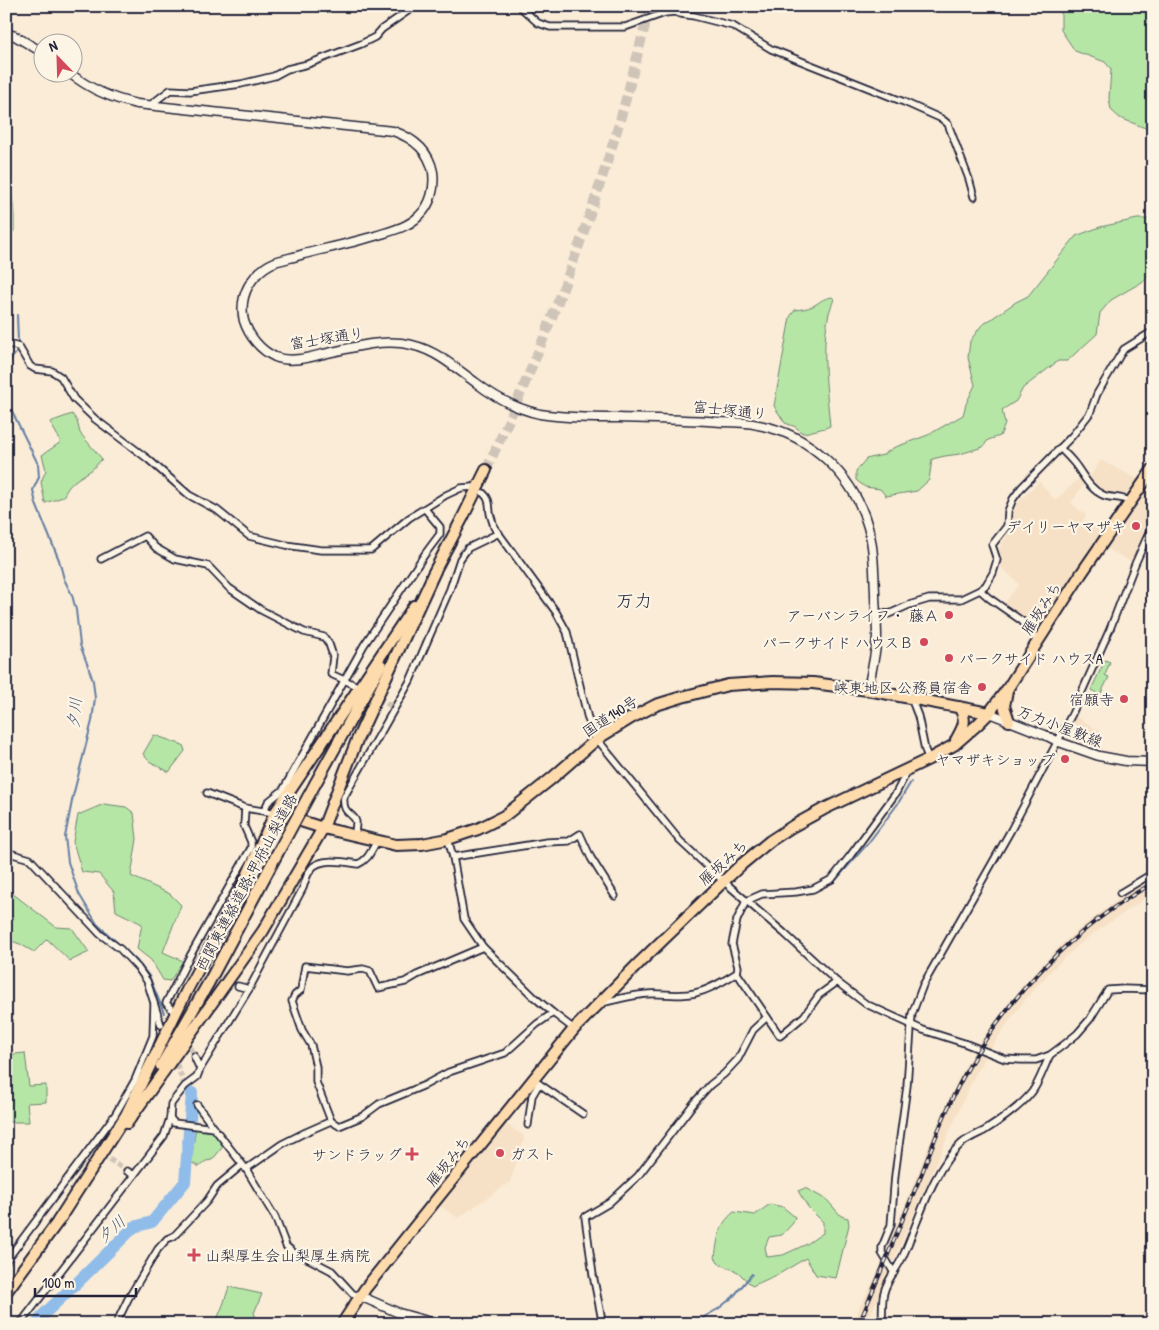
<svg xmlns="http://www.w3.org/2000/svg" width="1159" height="1330" font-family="'Patrick Hand','Klee One',sans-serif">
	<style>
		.built { fill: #f7e1c6 }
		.green { fill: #b6e6a6; stroke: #6c8470 }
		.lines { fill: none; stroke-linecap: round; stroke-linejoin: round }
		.stream { stroke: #647ea3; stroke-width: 2 }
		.river { stroke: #90bce9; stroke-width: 12 }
		.street-tunnel { stroke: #cfc4b8; stroke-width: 5.5; stroke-dasharray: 5.5 3; stroke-linecap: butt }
		.highway-tunnel { stroke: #cfc4b8; stroke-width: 10; stroke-dasharray: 10 5; stroke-linecap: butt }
		.street-casing { stroke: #22223b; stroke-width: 9 }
		.secondary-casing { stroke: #22223b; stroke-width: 11 }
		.highway-casing { stroke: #22223b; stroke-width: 14 }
		.street { stroke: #fcf5e5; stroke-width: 5.5 }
		.secondary { stroke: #fcf5e5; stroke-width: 8 }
		.highway { stroke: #fedbac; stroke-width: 10 }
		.rail-casing { stroke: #22223b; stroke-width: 4 }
		.rail { stroke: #fcf5e5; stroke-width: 2; stroke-dasharray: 5.5; stroke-linecap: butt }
		.highway-bridge-casing { stroke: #22223b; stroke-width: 14; stroke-linecap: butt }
		.highway-bridge { stroke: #fedbac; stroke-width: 10 }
		.poi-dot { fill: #d1495b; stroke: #fcf5e5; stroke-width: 2 }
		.labels { text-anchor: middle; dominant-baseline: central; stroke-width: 4.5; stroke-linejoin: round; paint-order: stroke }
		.street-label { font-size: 15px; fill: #22223b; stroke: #fcf5e5 }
		.poi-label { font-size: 15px; fill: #22223b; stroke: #fcf5e5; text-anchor: end }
		.water-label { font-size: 16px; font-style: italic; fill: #485878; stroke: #fcf5e5 }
		.quarter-label { font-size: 18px; fill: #22223b; stroke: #fcf5e5 }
	</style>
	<rect width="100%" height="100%" fill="#faecd7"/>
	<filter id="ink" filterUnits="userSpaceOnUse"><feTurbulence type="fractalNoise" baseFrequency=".02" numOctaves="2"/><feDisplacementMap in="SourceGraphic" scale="10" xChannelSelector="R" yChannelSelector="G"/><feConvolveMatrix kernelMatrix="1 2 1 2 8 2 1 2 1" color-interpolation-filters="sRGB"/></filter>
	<g filter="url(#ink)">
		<!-- built -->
		<g class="built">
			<path d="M1101,460L1141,481L1128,497L1107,495L1087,481Z"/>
			<path d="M1153,469V524L1135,564L1101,545Z"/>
			<path d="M1081,477L1085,483L1071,503L1086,515L1082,523L1108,527L1036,637L1023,621L1002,607L1019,584L1000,566L1002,560L999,548L1011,530L1013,514L1017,504L1039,481L1055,500Z"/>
			<path d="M1072,714L1100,731L1087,752L1059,742Z"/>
			<path d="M1153,878V893L1090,936L1066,956L1048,974L1029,995L1012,1017L983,1060L971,1083L880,1292L867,1324H853L860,1306L875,1279L937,1126L957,1082L978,1044L1022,987L1058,948L1079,929L1127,893Z"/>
			<path d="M500,1120L523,1135L524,1140L510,1182L458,1218L434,1202Z"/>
		</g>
		<!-- green -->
		<g class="green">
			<path d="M1061,6H1145L1153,18V131L1120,118L1111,110L1109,98L1111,69L1105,62L1075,51L1061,30Z"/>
			<path d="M6,183C15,197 14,215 14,231L6,237Z"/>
			<path d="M1153,217V272L1142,282L1111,300L1100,313L1097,334L1067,361H1058L1023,388L1016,401L1002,410L1005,424L1000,436L988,440L983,447L960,454L945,456L932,459L929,480L917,491L886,496L880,489L865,487L856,480V471L866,459L883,455L893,448L928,435L963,415L966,404L975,385L968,358L970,341L981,326L1016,302L1028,296L1076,236L1100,227L1137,219H1151Z"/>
			<path d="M832,297L834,299C832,305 829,311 828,318C821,350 827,393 830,426L825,428L804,433L801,432L796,427L785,423L774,406L790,317L795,310C801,309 807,309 813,306C822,301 821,299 832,297Z"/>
			<path d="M72,414L77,421L80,433L102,459C98,463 94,468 90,471C76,480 70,482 63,497L45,503L41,482L46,470L42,455L61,442L50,422Z"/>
			<path d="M1105,660L1110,662L1105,675L1109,677L1100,695L1091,690Z"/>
			<path d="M154,735L183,745L185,751L169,772L149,761L143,754Z"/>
			<path d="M104,804L126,807L134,813L137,839L131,876L170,894L181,905L163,952L183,961L170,981L163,980L151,960L137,949L142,924L116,911L114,892L99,874L82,872L73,842L78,815Z"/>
			<path d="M6,890H8L56,927L72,928L89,952L70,961L47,939L34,952L20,944L6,939Z"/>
			<path d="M25,1053L29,1086L46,1085V1102L27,1103L29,1122H6V1055Z"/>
			<path d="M196,1126L214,1128L226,1143L212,1160L206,1161L199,1167L191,1162Z"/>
			<path d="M805,1188L827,1200L841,1216L848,1218L849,1225L836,1278L816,1275L806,1258L779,1274L752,1286L738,1272L718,1263L715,1257C718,1238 718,1225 734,1212L755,1215L770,1204L783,1207L795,1217L793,1223L782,1235L769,1237L765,1247L767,1257L783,1255L807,1244L823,1233V1222L808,1207L798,1191Z"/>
			<path d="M229,1287L262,1294L254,1313L259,1324H215L223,1305Z"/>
		</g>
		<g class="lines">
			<!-- stream -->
			<g class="stream">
				<path d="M6,366L16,353L18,341L17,315"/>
				<path d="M6,399L38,464L39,477L33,490L36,504L59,560L64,579L72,595L76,610L80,645L88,666L93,681L95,698L92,721L73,796L65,837L68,862L79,894L97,924L137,961L149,976L164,1013"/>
				<path d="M824,886L834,882L869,842L897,805L911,782"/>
				<path d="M701,1324L704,1317L718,1309L733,1297L752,1274"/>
			</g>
			<!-- river -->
			<path class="river" d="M37,1324L44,1314L77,1283L134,1227L152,1222L185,1182L192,1093"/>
			<!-- street-tunnel -->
			<g class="street-tunnel">
				<path d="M364,690L395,708"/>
				<path d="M193,958L238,986"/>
				<path d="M161,1025L185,1086"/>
				<path d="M186,1040L194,1056"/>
				<path d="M95,1150L127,1171"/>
			</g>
			<!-- highway-tunnel -->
			<path class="highway-tunnel" d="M486,470C534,368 575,264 609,156C625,107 637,56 650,6"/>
			<defs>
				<g id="street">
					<path d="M519,6L538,23L550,27H625L665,13L674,12L681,14L694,16L733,26L771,49L904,102L942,119L948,124L969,179L974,197"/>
					<path d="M149,106L170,90L190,91L241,84L274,76L287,69L308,64L361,44L375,37L382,29L415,6"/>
					<path d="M6,344H8L19,347L30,366L35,369L52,371L61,377L74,399L95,419L148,459L189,495L217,510L249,536L286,545L321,550H371L409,518L446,495L461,488L473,487"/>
					<path d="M1060,448C1065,453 1070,458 1074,463C1083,474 1089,489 1103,495C1112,499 1122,496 1130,502"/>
					<path d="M483,493C490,499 489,504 490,513C491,518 493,522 494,527L556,612L567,632L588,719L597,739L680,841L721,879L784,933L837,982L866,1004L923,1030L964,1043L1005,1059L1021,1060H1036L1050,1055L1066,1043L1077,1034L1090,1019L1108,990L1124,989L1153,990"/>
					<path d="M101,559L145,536L156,548L175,559L208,566L229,588L261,610L304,632L324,637L329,644L333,656L331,674L355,685"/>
					<path d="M980,590L989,598L1022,621L1037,641"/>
					<path d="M875,612L889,614L909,605L929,599H961L980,590L986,585L993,573L997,560L992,545L1007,526L1008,511L1013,499L1021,488L1072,436L1090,413L1097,394L1120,355L1124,349L1153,331"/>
					<path d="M911,698L918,716L925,750L929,759"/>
					<path d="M207,793L245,808L275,813"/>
					<path d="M264,811L268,802L283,790L364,645L425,554L440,534V527L425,509"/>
					<path d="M355,835C355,831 356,826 356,822C354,812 342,816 344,797L410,681L450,589L460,559L468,548L499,533"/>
					<path d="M448,839L453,857L464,919L483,947L534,997L553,1013L574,1029"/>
					<path d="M6,852L30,859L100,934L120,949L138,968L147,981L161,1025"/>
					<path d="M453,857L547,842L569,841L580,834L591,858L615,896"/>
					<path d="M1120,893L1153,873"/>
					<path d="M837,982L819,995L804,1016L780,1036L737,973L738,967L732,944L737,920L746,901L762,894L796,892L813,889L832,879L850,856L896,793L908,770"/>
					<path d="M238,986L249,989"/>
					<path d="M602,1003C617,999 633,995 648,994C665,993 677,997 695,993C710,990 723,981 737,973"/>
					<path d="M173,1011L166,1003L190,956L251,848V842L244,826L245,808"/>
					<path d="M194,1056L200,1069"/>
					<path d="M532,1079L583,1114"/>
					<path d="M197,1105L214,1128"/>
					<path d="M170,1118L174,1123L214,1128L246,1169L267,1204L275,1217L286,1246L294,1253L309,1259L332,1271L353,1294L360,1296"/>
					<path d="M331,1121L316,1082V1067L311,1045L302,1030L292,1001L295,995L301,990L305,966L347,971L363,969L370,971L378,988L405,982L417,975L483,947"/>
					<path d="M528,1125L532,1096L539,1084"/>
					<path d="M246,1169L282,1144L306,1132L331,1121L339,1126L363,1116L379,1104L425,1085L449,1072L505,1053L537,1024L553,1013"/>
					<path d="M127,1171L134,1175"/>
					<path d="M6,1261L115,1115L135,1080L153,1036L154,1005"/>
					<path d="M894,1273L882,1253V1247L891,1225L895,1175L907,1086L912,1014L923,985L1011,830L1072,714L1110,629L1135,564L1153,524"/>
					<path d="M20,1324L164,1136L170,1118L171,1104L185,1086L197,1077L200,1069L249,989L303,888C305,881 307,874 311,869C320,857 345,862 358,864C370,859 371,849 378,840"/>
					<path d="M116,1324L128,1299L158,1249L167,1239L174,1236L207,1201L217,1186L242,1165"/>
					<path d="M600,1324L601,1315L593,1275L585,1217L609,1203L638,1176L694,1103L710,1085L724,1074L738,1059L753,1030L767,1017"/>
					<path d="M882,1324C883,1313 881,1299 885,1289C889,1278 898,1267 903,1256C919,1221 932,1170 961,1144C968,1138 976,1135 984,1131C1000,1121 1020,1107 1032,1092C1040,1081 1044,1067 1050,1055"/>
				</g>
				<g id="secondary">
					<path d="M6,33L15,36L42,52"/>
					<path d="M68,72C90,89 110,98 137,104L393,131C413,138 429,151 433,172C435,188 431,205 419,216C407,228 390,231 375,236C351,243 328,248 304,254C295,257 284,259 275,262C260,268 248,282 244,297C242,305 242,313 244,321C249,336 260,350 275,357C290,363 308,358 323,354C348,349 375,340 401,343C433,347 450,364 475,382C493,396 517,409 540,414C566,418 592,418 619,418C653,419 687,419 722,422C734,422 746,422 758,425C810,434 854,476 868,527C874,548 874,571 875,593C875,607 877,622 877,636C876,654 871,672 868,690"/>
					<path d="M989,713L1045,735L1059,742L1099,756L1126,761L1153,762"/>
					<path d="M360,1296L399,1313L438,1324"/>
				</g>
				<g id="highway">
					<path d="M432,576L463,517L486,470"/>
					<path d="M1007,691L1004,706L1009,721"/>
					<path d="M956,740C963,727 968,721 959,707"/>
					<path d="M315,784L381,665"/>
					<path d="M275,813L323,828L396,845L422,844L448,839L478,829L504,816L551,779L597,739L631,718L656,705L682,697L728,685L773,682L813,683L868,690L989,713"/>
					<path d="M161,1066L209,982L277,854"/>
					<path d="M127,1123L263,931L323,828L357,740L435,571"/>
					<path d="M58,1221L126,1115L187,990L239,894L275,813L414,606"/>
					<path d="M6,1292L62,1216"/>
					<path d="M342,1324L365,1289L436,1200L574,1029L640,962L724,881L742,864L770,841L793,826L824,809L929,759L954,745L977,725L989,713L1008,688L1081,574L1153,469"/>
				</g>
			</defs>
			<!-- street casing -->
			<use href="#street" class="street-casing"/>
			<!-- secondary casing -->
			<use href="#secondary" class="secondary-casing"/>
			<!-- highway casing -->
			<use href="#highway" class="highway-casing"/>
			<!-- street -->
			<use href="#street" class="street"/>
			<!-- secondary -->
			<use href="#secondary" class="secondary"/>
			<!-- highway -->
			<use href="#highway" class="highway"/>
			<defs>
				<path id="rail" d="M859,1324C880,1274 901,1223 922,1173C934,1141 946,1109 962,1079C1005,998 1073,928 1153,883"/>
			</defs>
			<!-- rail casing -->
			<use href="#rail" class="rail-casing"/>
			<!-- rail -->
			<use href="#rail" class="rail"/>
			<defs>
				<path id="highway-bridge" d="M277,854L315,784"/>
			</defs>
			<!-- highway-bridge casing -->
			<use href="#highway-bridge" class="highway-bridge-casing"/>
			<!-- highway-bridge -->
			<use href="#highway-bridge" class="highway-bridge"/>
		</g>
	</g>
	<!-- markers -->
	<g class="poi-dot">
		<circle cx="1136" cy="526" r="5"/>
		<circle cx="949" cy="615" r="5"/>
		<circle cx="924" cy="642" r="5"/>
		<circle cx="949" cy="658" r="5"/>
		<circle cx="982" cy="687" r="5"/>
		<circle cx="1124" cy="699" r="5"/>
		<circle cx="1065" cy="759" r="5"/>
		<circle cx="500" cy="1153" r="5"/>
		<path d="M409.5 1146.5h5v5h5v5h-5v5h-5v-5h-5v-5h5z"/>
		<path d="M191.5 1247.5h5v5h5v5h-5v5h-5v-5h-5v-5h5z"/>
	</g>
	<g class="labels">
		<!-- street labels -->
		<g class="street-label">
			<text transform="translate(327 338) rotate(-9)">富士塚通り</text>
			<text transform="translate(730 410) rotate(6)">富士塚通り</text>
			<text transform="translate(1041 608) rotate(-57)">雁坂みち</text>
			<text transform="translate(610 716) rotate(-33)">国道140号</text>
			<text transform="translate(1060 726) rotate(21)">万力小屋敷線</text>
			<text transform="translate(723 862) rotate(-42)">雁坂みち</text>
			<text transform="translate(246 882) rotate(-62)">西関東連絡道路;甲府山梨道路</text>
			<text transform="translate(448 1161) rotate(-51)">雁坂みち</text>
		</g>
		<!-- poi labels -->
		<g class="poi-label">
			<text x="1126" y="526">デイリーヤマザキ</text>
			<text x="939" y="615">アーバンライフ・ 藤Ａ</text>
			<text x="914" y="642">パークサイド ハウスＢ</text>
			<text x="959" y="658" text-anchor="start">パークサイド ハウスA</text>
			<text x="972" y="687">峡東地区 公務員宿舎</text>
			<text x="1114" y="699">宿願寺</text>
			<text x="1055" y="759">ヤマザキショップ</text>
			<text x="510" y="1153" text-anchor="start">ガスト</text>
			<text x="402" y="1154">サンドラッグ</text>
			<text x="205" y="1255" text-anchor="start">山梨厚生会山梨厚生病院</text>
		</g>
		<!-- water labels -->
		<g class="water-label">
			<text transform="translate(74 713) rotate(-85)">夕川</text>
			<text transform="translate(111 1229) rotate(-42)">夕川</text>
		</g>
		<!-- quarter labels -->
		<g class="quarter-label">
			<text x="634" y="600">万力</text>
		</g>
	</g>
	<!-- margin -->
	<rect width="1159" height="1330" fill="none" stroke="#fcf5e5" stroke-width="25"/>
	<rect x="12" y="12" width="1134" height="1305" fill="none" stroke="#22223b" stroke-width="2" filter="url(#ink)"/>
	<!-- north arrow -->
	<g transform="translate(58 58) rotate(337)"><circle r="24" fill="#fcf5e5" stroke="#a5a1a1"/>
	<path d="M0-4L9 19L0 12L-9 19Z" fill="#d1495b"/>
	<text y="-8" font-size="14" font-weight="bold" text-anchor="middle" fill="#22223b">N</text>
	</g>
	<!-- scale -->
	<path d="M35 1288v8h101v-8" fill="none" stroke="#22223b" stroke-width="2.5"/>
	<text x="42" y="1288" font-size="15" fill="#22223b" stroke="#fcf5e5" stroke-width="4" paint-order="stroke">100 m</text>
</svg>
